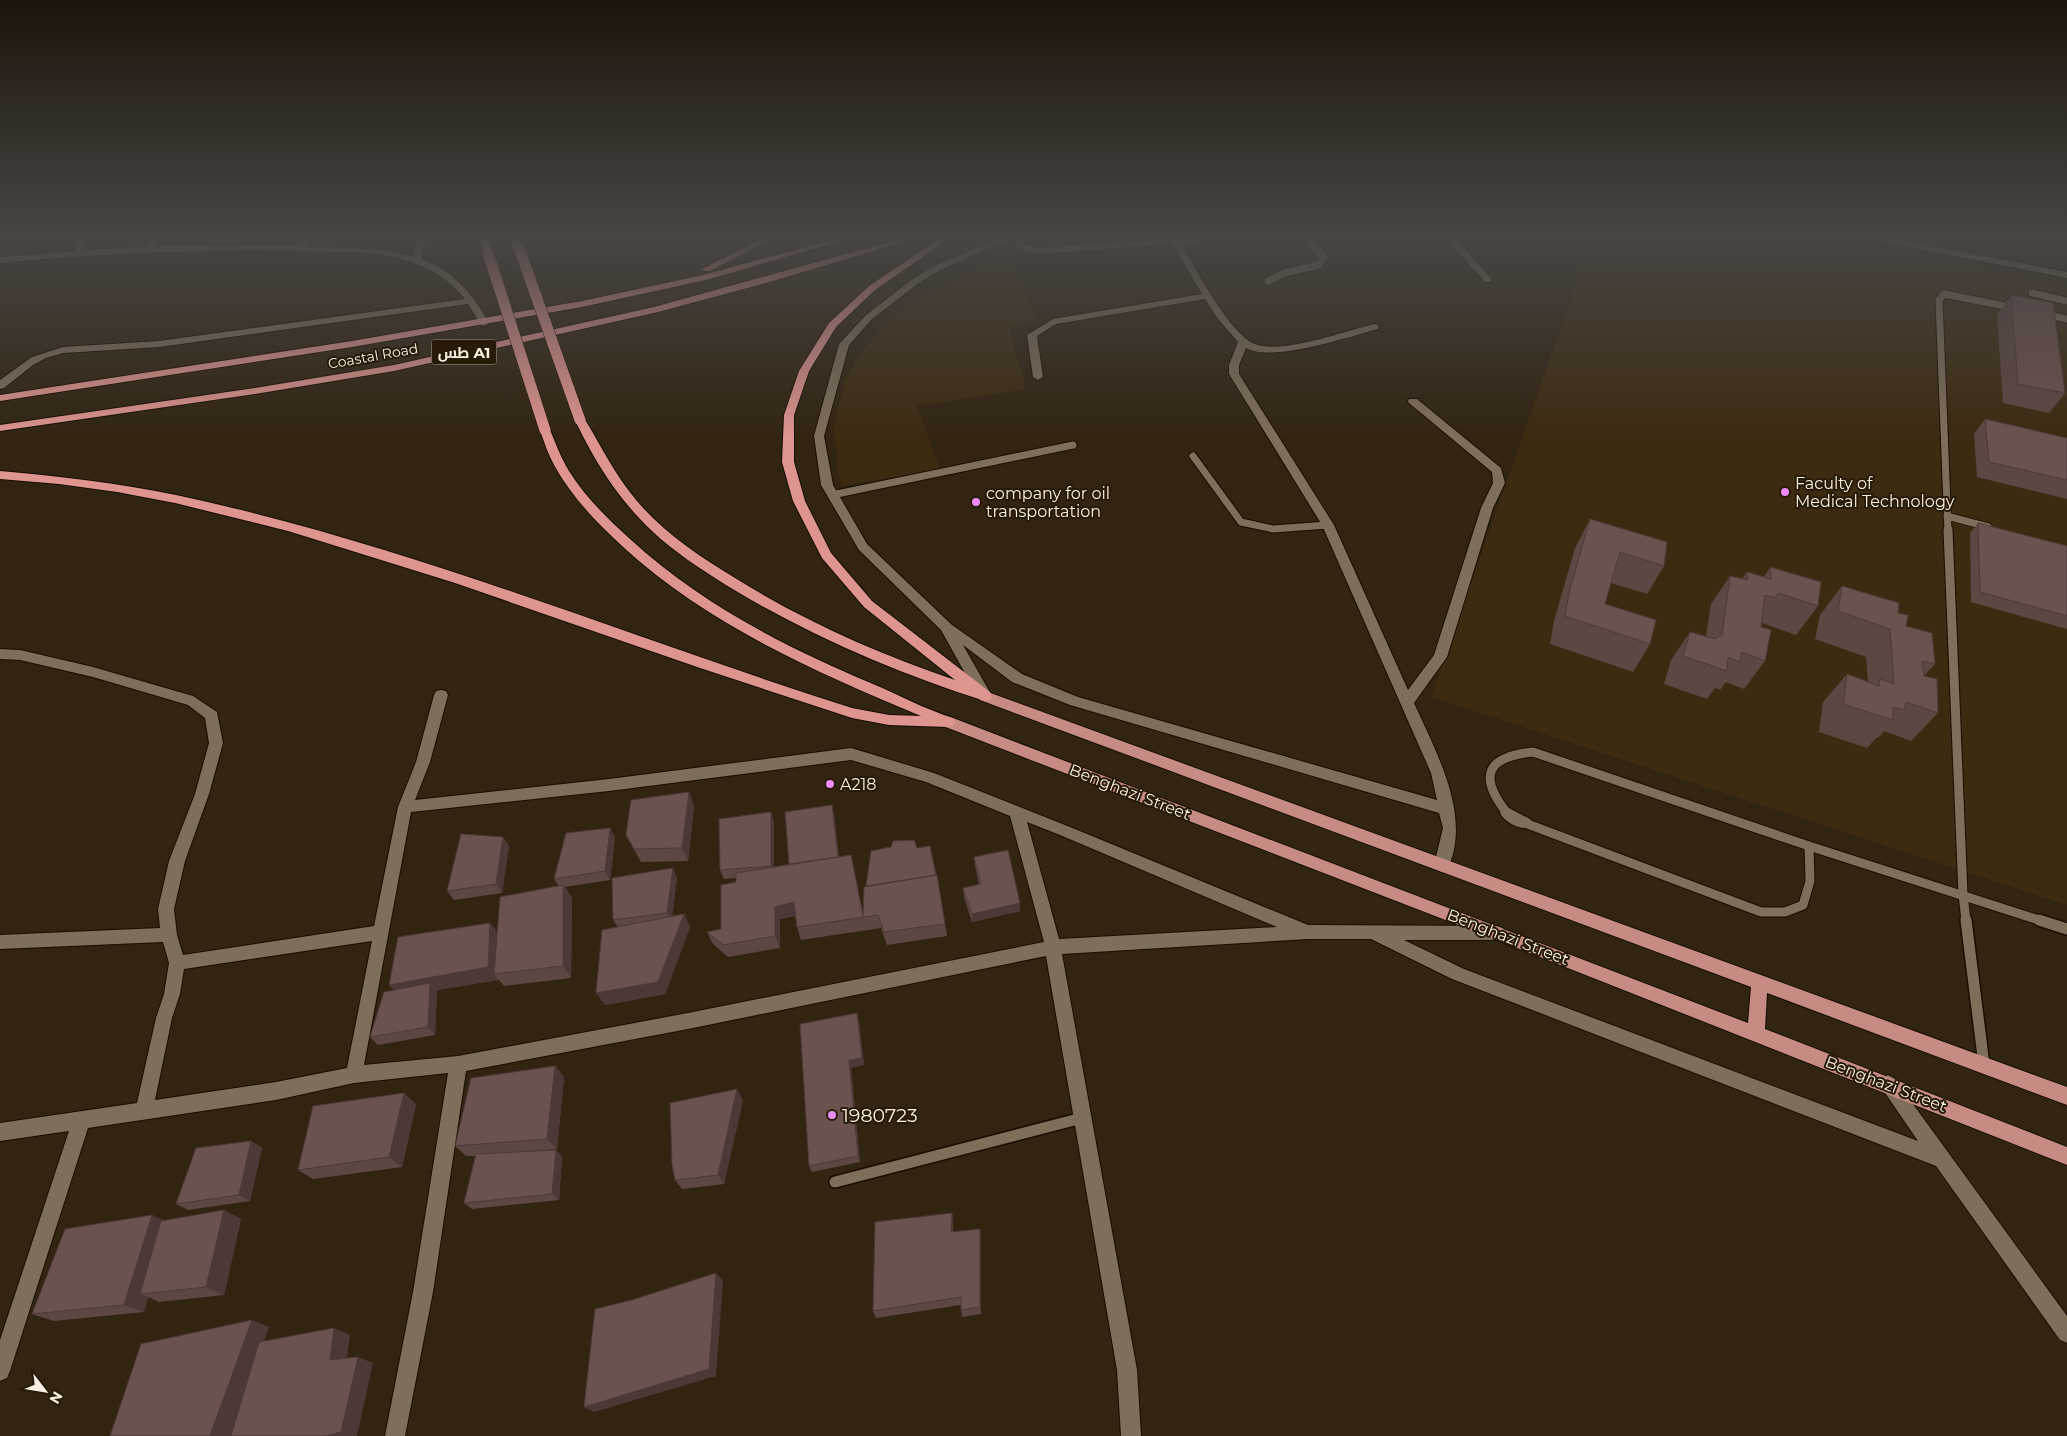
<svg xmlns="http://www.w3.org/2000/svg" width="2067" height="1436" font-family="Montserrat,Cairo,sans-serif">
	<style>
		.built { fill: #3c2b11 }
		.lines { fill: none; stroke-linecap: round; stroke-linejoin: round }
		.service-far2-casing { stroke: #180d00; stroke-width: 9 }
		.service-far1-casing { stroke: #180d00; stroke-width: 11 }
		.service-casing { stroke: #180d00; stroke-width: 14 }
		.minor-casing { stroke: #180d00; stroke-width: 2 }
		.primary-casing { stroke: #180d00; stroke-width: 2 }
		.trunk-casing { stroke: #180d00; stroke-width: 2 }
		.service-far2 { stroke: #7e6f5a; stroke-width: 7 }
		.service-far1 { stroke: #7e6f5a; stroke-width: 9 }
		.service { stroke: #7e6f5a; stroke-width: 11 }
		.minor { fill: #7e6f5a; fill-rule: evenodd }
		.primary { fill: #c68b82; fill-rule: evenodd }
		.trunk { fill: #de948f; fill-rule: evenodd }
		.trunk-bridge-casing { stroke: #180d00; stroke-width: 12; stroke-linecap: butt }
		.trunk-bridge { stroke: #de948f; stroke-width: 11 }
		.wall { fill: #5d4743 }
		.shaded-wall { fill: #4c3937 }
		.building { fill: #6c524e; stroke: #4c3937 }
		.poi-dot { fill: #ed8cf9; stroke: #271a08; stroke-width: 2 }
		.labels { text-anchor: middle; dominant-baseline: central; stroke-width: 4; stroke-linejoin: round; paint-order: stroke }
		.far-street-label { font-size: 14px; fill: #f9f0e4; stroke: #271a08 }
		.shield { fill: #271a08; stroke: #bab0a2; stroke-width: 1 }
		.shield-label { font-size: 15px; font-weight: bold; fill: #f9f0e4 }
		.poi-label { font-size: 16px; fill: #f9f0e4; stroke: #271a08; text-anchor: start }
		.street-label { font-size: 16px; fill: #f9f0e4; stroke: #271a08 }
		.near-poi-label { font-size: 19px; fill: #f9f0e4; stroke: #271a08; text-anchor: start }
	</style>
	<rect width="100%" height="100%" fill="#312411"/>
	<!-- built -->
	<g class="built">
		<path d="M1593,236H1821L2067,287V905L1431,697Z"/>
		<path d="M1007,258L1040,321L1009,327L1026,389L917,406L940,469L842,486L837,468V451L833,429L845,381L856,359L878,333L898,313L957,279Z"/>
	</g>
	<g class="lines">
		<defs>
			<g id="service-far2">
				<path d="M75,254L87,236"/>
				<path d="M1268,281L1284,273L1319,265L1324,257L1303,236"/>
				<path d="M2032,293L2067,301"/>
				<path d="M2045,314L2067,319"/>
				<path d="M1193,456L1241,522L1273,529L1328,525"/>
				<path d="M832,495L1073,445"/>
				<path d="M1947,516L1988,527"/>
				<path d="M1948,531L1939,300L1944,294L2015,308"/>
			</g>
			<g id="service-far1">
				<path d="M1948,530L1963,894L1966,921"/>
				<path d="M1507,813C1478,776 1486,757 1533,752L1809,846L1810,881L1803,905L1785,912H1761L1525,823"/>
				<path d="M1809,846L2042,921"/>
			</g>
			<g id="service">
				<path d="M1966,920L1984,1065"/>
				<path d="M2039,920L2067,929"/>
				<path d="M835,1182L1082,1118"/>
			</g>
			<g id="minor">
				<path d="M151,236H161L154,246H294L308,236H317L306,246L379,249L413,256L418,236H427L422,259C455,272 472,293 489,323L484,326L481,325L468,304L159,347L63,353L46,358L33,365L4,388L0,389V380L32,357L63,347L159,341L465,299C441,268 403,256 366,253C243,248 122,251 0,263V257L145,246Z"/>
				<path d="M1005,236H1017L1025,245L1037,248L1207,236H1241L1237,239L1181,243C1194,266 1232,339 1258,345C1285,353 1346,331 1374,324L1378,325V329C1348,337 1272,363 1246,348L1239,365V374L1334,525L1408,690L1434,655L1481,508L1493,483L1492,472L1409,403L1408,401L1409,399H1417L1501,468L1505,483L1493,508L1447,657L1414,703C1436,752 1473,817 1447,870L1442,872L1437,870L1434,865L1443,828L1439,813L1070,705L1012,682L963,645L992,696L990,700L985,701L980,700L941,630L859,550L821,485L814,436L839,344L866,315L914,278L936,265ZM1011,239L1019,249L1037,254L1172,244L1202,294L1053,319L1027,335L1033,377L1038,380L1043,377L1037,336L1056,324L1205,299L1218,319L1238,342L1229,365V374L1322,525L1431,773L1437,800L1078,697L1022,674L952,625L867,544L833,485L824,436L849,345L872,319L920,282L942,269Z"/>
				<path d="M1444,236H1453L1491,278V282H1485Z"/>
				<path d="M1864,236H1880L2067,272V278L1869,239Z"/>
				<path d="M0,649L20,650L93,667L193,696L217,712L223,743L209,794L185,861L174,909L177,935L183,955L374,926L398,807L416,762L434,695L436,691L441,690L446,691L448,695L430,762L415,800L609,779L851,748L934,773L1070,827L1308,925L1497,926L1503,928L1505,933L1503,938L1497,940H1404L1464,969L1918,1141L1879,1084L1882,1078L1888,1075L1894,1078L2067,1316V1343L2060,1340L1936,1166L1452,979L1371,939H1308L1062,954L1137,1370L1141,1436H1121L1117,1370L1046,956L688,1029L466,1071L433,1292L405,1436H385L413,1292L448,1073L354,1083L276,1100L88,1128L10,1371L7,1378L0,1381V1340L69,1131L0,1141V1123L137,1103L156,1018L164,994L169,963L163,942L0,949V935L160,928L158,909L169,861L195,794L209,743L205,718L188,705L93,677L20,660L0,659ZM851,760L926,782L1010,816L1044,942L688,1013L458,1056L364,1065L411,812L609,791ZM1027,822L1060,835L1277,927L1059,939ZM372,941L347,1068L276,1082L155,1100L172,1018L180,994L184,969Z"/>
				<path d="M1507,807L1530,819L1532,823L1530,827C1521,831 1504,822 1500,813L1502,809Z"/>
			</g>
			<path id="primary" d="M985,691L2067,1087V1105L1767,993L1765,1029L2067,1147V1165L1492,938L943,726L941,722L943,718L948,717L953,718L1748,1023L1751,987L980,700L978,696L980,692Z"/>
			<g id="trunk">
				<path d="M477,236H486L493,253L491,255H485Z"/>
				<path d="M509,236H518L523,245L521,247H515Z"/>
				<path d="M767,236H778L710,271H704L702,269Z"/>
				<path d="M845,236H858L710,279L582,307L352,347L0,401V395L352,341L582,301L703,275Z"/>
				<path d="M911,236H924L766,283L658,312L394,371L255,394L0,431V425L255,388L394,365L654,307Z"/>
				<path d="M943,236H953L875,290L836,327L809,371L794,415V462L805,501L831,553L872,601L990,692L992,696L990,700L985,701C896,673 806,634 726,585C701,569 674,552 652,531C619,500 594,461 575,420L580,417L584,418C602,447 614,474 637,501C664,533 699,556 735,578C804,621 879,654 955,680L864,607L822,558L793,501L782,462L784,415L799,371L829,323L869,286Z"/>
				<path d="M545,427L550,430C556,444 561,458 569,471C585,497 608,519 630,539C701,604 785,647 873,684C899,695 927,710 953,718L955,722L953,726L948,727L889,725L852,718L700,668L455,583L288,531L175,503L117,492L59,484L0,479V471C59,476 118,483 176,495C407,544 628,637 852,708L889,715L921,716C814,671 708,625 622,546C596,522 571,496 554,465C548,454 544,442 540,430Z"/>
			</g>
		</defs>
		<!-- service-far2 casing -->
		<use href="#service-far2" class="service-far2-casing"/>
		<!-- service-far1 casing -->
		<use href="#service-far1" class="service-far1-casing"/>
		<!-- service casing -->
		<use href="#service" class="service-casing"/>
		<!-- minor casing -->
		<use href="#minor" class="minor-casing"/>
		<!-- primary casing -->
		<use href="#primary" class="primary-casing"/>
		<!-- trunk casing -->
		<use href="#trunk" class="trunk-casing"/>
		<!-- service-far2 -->
		<use href="#service-far2" class="service-far2"/>
		<!-- service-far1 -->
		<use href="#service-far1" class="service-far1"/>
		<!-- service -->
		<use href="#service" class="service"/>
		<!-- minor -->
		<use href="#minor" class="minor"/>
		<!-- primary -->
		<use href="#primary" class="primary"/>
		<!-- trunk -->
		<use href="#trunk" class="trunk"/>
		<defs>
			<g id="trunk-bridge">
				<path d="M518,245L580,420"/>
				<path d="M488,253L545,430"/>
			</g>
		</defs>
		<!-- trunk-bridge casing -->
		<use href="#trunk-bridge" class="trunk-bridge-casing"/>
		<!-- trunk-bridge -->
		<use href="#trunk-bridge" class="trunk-bridge"/>
	</g>
	<!-- wall -->
	<g class="wall">
		<path d="M0,236H61L60,237L0,242Z"/>
		<path d="M211,236H266L264,240L215,242Z"/>
		<path d="M2011,295L2065,393L2049,413L2003,403L1997,315Z"/>
		<path d="M1985,419L2067,438V499L1977,477L1974,434Z"/>
		<path d="M1590,519L1664,566L1647,594L1611,583L1605,604L1650,644L1633,672L1550,644L1554,621L1575,548Z"/>
		<path d="M1978,523L2067,546V629L1971,602L1970,533Z"/>
		<path d="M1770,567L1818,606L1796,635L1762,623L1761,627L1765,661L1744,689L1726,682L1720,690L1715,688L1707,699L1664,684L1671,660L1690,632L1706,636L1711,604L1730,576L1742,579L1747,572L1764,577Z"/>
		<path d="M1842,586L1898,613L1906,626L1935,664L1924,676L1938,713L1911,741L1884,731L1878,738L1877,737L1867,748L1819,732L1823,702L1847,674L1868,682L1866,657L1815,639L1820,615Z"/>
		<path d="M689,792L694,806L688,861L641,862L626,835Z"/>
		<path d="M834,814L839,857L851,855L863,913L945,924L947,936L887,945L881,928L801,940L797,927L795,916L780,919V948L728,957L713,944L707,932L721,929L736,882V878L724,879L720,870L774,821V867L789,864Z"/>
		<path d="M610,828L615,837L610,880L565,887L572,898L571,978L504,986L498,979V980L437,990L435,1035L378,1045L370,1037L395,990L389,985L497,931L559,886L554,879Z"/>
		<path d="M503,837L509,846L502,893L454,900L447,891Z"/>
		<path d="M974,857L1020,911L972,922L964,897L963,888L979,885L975,866Z"/>
		<path d="M677,877L672,916L684,914L690,927L665,994L605,1005L618,927L613,920Z"/>
		<path d="M859,1021L864,1065L851,1068L860,1162L812,1172L809,1166Z"/>
		<path d="M555,1066L564,1077L557,1149L520,1152L556,1150L562,1157L559,1200L472,1209L464,1203L476,1156H466L455,1146Z"/>
		<path d="M743,1100L724,1184L682,1189L675,1180Z"/>
		<path d="M416,1104L402,1167L313,1179L298,1170Z"/>
		<path d="M251,1141L262,1148L250,1201L188,1210L176,1204Z"/>
		<path d="M224,1210L241,1219L224,1295L159,1302L148,1297L144,1312L54,1321L32,1314L152,1215L163,1221Z"/>
		<path d="M952,1213L953,1222V1232L981,1238V1314L962,1317L961,1310V1305L876,1318L873,1311Z"/>
	</g>
	<!-- shaded-wall -->
	<g class="shaded-wall">
		<path d="M261,236H266L264,240Z"/>
		<path d="M689,792L694,806L688,861L682,848Z"/>
		<path d="M832,805L834,814L840,867L838,859Z"/>
		<path d="M771,812L774,821V875L771,866Z"/>
		<path d="M610,828L615,837L610,880L605,871Z"/>
		<path d="M503,837L509,846L502,893L496,884Z"/>
		<path d="M673,868L677,877L672,922L667,913Z"/>
		<path d="M563,885L572,898L571,978L563,966Z"/>
		<path d="M794,902L798,915L780,919V948L775,936V907Z"/>
		<path d="M1020,903V911L972,922V914Z"/>
		<path d="M684,914L690,927L665,994L605,1005L596,993Z"/>
		<path d="M490,923L500,935L494,974L498,980L437,990L435,1035L401,997L389,985Z"/>
		<path d="M857,1013L859,1021L864,1065L851,1068L860,1162L858,1156L849,1060Z"/>
		<path d="M555,1066L564,1077L557,1149L547,1139Z"/>
		<path d="M737,1089L743,1100L724,1184L718,1175Z"/>
		<path d="M404,1093L416,1104L402,1167L389,1157Z"/>
		<path d="M251,1141L262,1148L250,1201L239,1195Z"/>
		<path d="M556,1150L562,1157L559,1200L552,1194Z"/>
		<path d="M224,1210L241,1219L224,1295L206,1287Z"/>
		<path d="M952,1213L953,1222L952,1241L951,1232Z"/>
		<path d="M152,1215L170,1224L140,1294L148,1297L144,1312L124,1305Z"/>
		<path d="M980,1229L981,1238V1314L980,1307Z"/>
		<path d="M716,1273L723,1281L716,1376L594,1412L584,1407Z"/>
		<path d="M252,1320L269,1327L231,1436H210Z"/>
		<path d="M334,1328L350,1335L346,1366L330,1360Z"/>
		<path d="M358,1357L373,1363L357,1436H325Z"/>
	</g>
	<!-- building -->
	<g class="building">
		<path d="M2011,295L2053,303L2065,393L2018,384Z"/>
		<path d="M1985,419L2067,438V480L1989,462Z"/>
		<path d="M1590,519L1667,542L1664,566L1620,552L1605,604L1656,620L1650,644L1565,616L1569,593Z"/>
		<path d="M1978,523L2067,546V616L1980,592Z"/>
		<path d="M1770,567L1821,582L1818,606L1778,593L1775,598L1765,595L1761,627L1771,630L1765,661L1742,652L1740,662L1728,657L1727,671L1683,656L1690,632L1715,639L1722,635L1730,576L1748,580L1747,572L1771,579Z"/>
		<path d="M1842,586L1899,603L1898,613L1908,615L1906,626L1932,633L1935,664L1922,661L1924,676L1937,679L1938,713L1906,702L1904,710L1893,707V720L1843,704L1847,674L1879,686L1880,679L1894,684L1890,629L1838,611Z"/>
		<path d="M689,792L682,848L634,849L626,835L631,800Z"/>
		<path d="M832,805L838,857L789,864L785,812Z"/>
		<path d="M771,812V866L720,870L719,819Z"/>
		<path d="M610,828L605,871L554,879L566,833Z"/>
		<path d="M461,834L503,837L496,884L447,891Z"/>
		<path d="M914,840L917,848L930,846L936,875L866,886L871,851L891,847L893,841Z"/>
		<path d="M1008,850L1020,903L972,914L963,888L981,884L974,857Z"/>
		<path d="M851,855L863,916L864,887L937,875L945,924L884,932L878,915L797,927L794,902L775,907V936L723,945L707,932L721,929V885L736,882V873Z"/>
		<path d="M673,868L667,913L613,920L612,878Z"/>
		<path d="M563,885V966L494,974L500,897Z"/>
		<path d="M684,914L658,982L596,993L602,930Z"/>
		<path d="M490,923L488,967L389,985L398,937Z"/>
		<path d="M430,983L428,1027L370,1037L384,992Z"/>
		<path d="M857,1013L862,1058L849,1060L858,1156L809,1166L800,1024Z"/>
		<path d="M555,1066L547,1139L455,1146L471,1078Z"/>
		<path d="M737,1089L718,1175L675,1180L672,1165L670,1103Z"/>
		<path d="M404,1093L389,1157L298,1170L313,1106Z"/>
		<path d="M251,1141L239,1195L176,1204L196,1148Z"/>
		<path d="M556,1150L552,1194L464,1203L476,1154Z"/>
		<path d="M224,1210L206,1287L140,1294L161,1221Z"/>
		<path d="M952,1213L951,1232L980,1229V1307L961,1310V1297L873,1311L875,1222Z"/>
		<path d="M152,1215L124,1305L32,1314L65,1229Z"/>
		<path d="M716,1273L709,1369L584,1407L595,1309L632,1300Z"/>
		<path d="M252,1320L210,1436H110L141,1344Z"/>
		<path d="M334,1328L330,1360L358,1357L341,1432L325,1436H231L259,1342Z"/>
	</g>
	<!-- sky -->
	<linearGradient id="sky" x2="0" y2="1"><stop stop-color="#1b1409"/><stop offset="0.54" stop-color="#484543"/><stop offset="1" stop-color="#484543" stop-opacity="0"/></linearGradient>
	<rect width="2067" height="437" fill="url(#sky)"/>
	<!-- markers -->
	<g class="poi-dot">
		<circle cx="1785" cy="492" r="5"/>
		<circle cx="976" cy="502" r="5"/>
		<circle cx="830" cy="784" r="5"/>
		<circle cx="832" cy="1115" r="5"/>
	</g>
	<g class="labels">
		<!-- far-street labels -->
		<g class="far-street-label">
			<text transform="translate(373 356) rotate(-10)">Coastal Road</text>
		</g>
		<!-- shield labels -->
		<rect class="shield" x="431.5" y="339.5" width="65" height="25" rx="4"/>
		<g class="shield-label">
			<text x="464" y="352">طس A1</text>
		</g>
		<!-- poi labels -->
		<g class="poi-label">
			<text x="1795" y="483">Faculty of<tspan x="1795" dy="18">Medical Technology</tspan></text>
			<text x="986" y="493">company for oil<tspan x="986" dy="18">transportation</tspan></text>
			<text x="840" y="784">A218</text>
		</g>
		<!-- street labels -->
		<g class="street-label">
			<text transform="translate(1130 792) rotate(21)">Benghazi Street</text>
			<text transform="translate(1508 937) rotate(21)">Benghazi Street</text>
			<text transform="translate(1886 1084) rotate(21)">Benghazi Street</text>
		</g>
		<!-- near-poi labels -->
		<g class="near-poi-label">
			<text x="842" y="1115">1980723</text>
		</g>
	</g>
	<!-- north arrow -->
	<g transform="translate(45 1391) rotate(121)" stroke="#271a08" stroke-width="4" paint-order="stroke">
	<path d="M0-4L9 19L0 12L-9 19Z" fill="#f9f0e4"/>
	<text y="-8" font-size="14" font-weight="bold" text-anchor="middle" fill="#f9f0e4">N</text>
	</g>
</svg>
